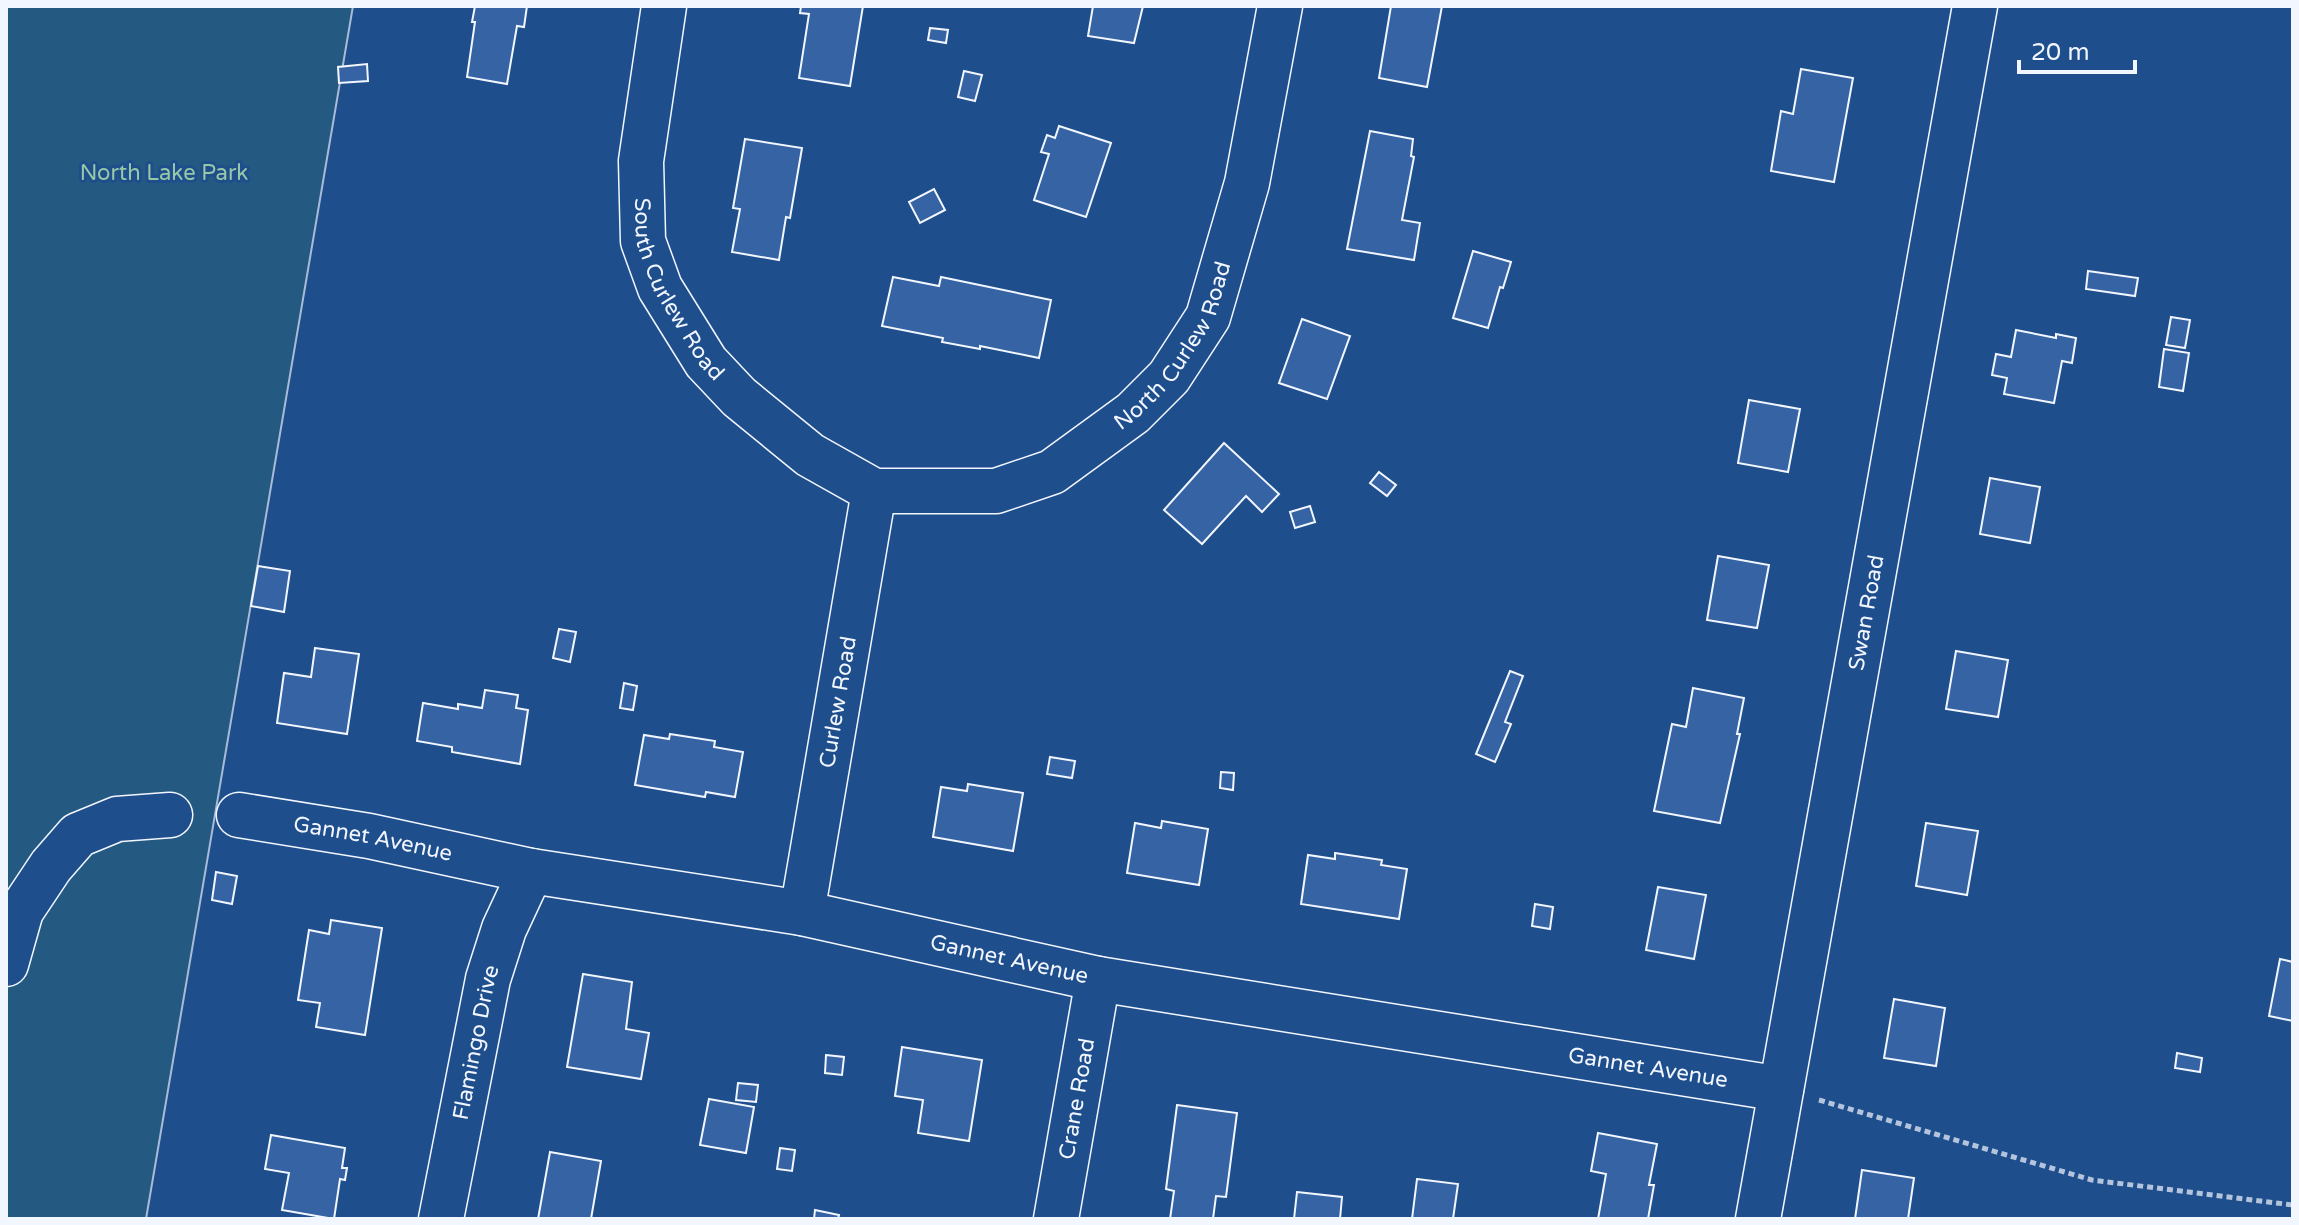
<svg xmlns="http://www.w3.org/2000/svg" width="2299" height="1225" font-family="'Varela Round',sans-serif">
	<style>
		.green { fill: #245a82; stroke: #a8bbd7; stroke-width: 2 }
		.building { fill: #3563a3; stroke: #f2f6ff; stroke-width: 2 }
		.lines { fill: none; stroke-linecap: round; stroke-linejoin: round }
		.minor-casing { stroke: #f2f6ff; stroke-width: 47 }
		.path { stroke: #b3c4dc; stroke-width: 5; stroke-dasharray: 6 4; stroke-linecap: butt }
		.minor { stroke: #1f4e8c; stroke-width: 44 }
		.labels { text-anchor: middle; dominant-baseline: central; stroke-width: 6; stroke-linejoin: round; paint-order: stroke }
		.park-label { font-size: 22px; fill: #97c8a6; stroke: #1f4e8c }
		.street-label { font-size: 22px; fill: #f2f6ff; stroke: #1f4e8c }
	</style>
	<rect width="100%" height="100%" fill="#1f4e8c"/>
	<!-- green -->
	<path class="green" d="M6,6H353L146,1219H6Z"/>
	<!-- building -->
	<g class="building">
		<path d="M475,6H527L524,27L517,26L507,84L467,77L475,22H472Z"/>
		<path d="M801,6H863L850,86L799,78L809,14L800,13Z"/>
		<path d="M1093,6H1143L1134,43L1088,36Z"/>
		<path d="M1391,6H1442L1427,87L1379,78Z"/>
		<path d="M930,28L948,30L946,43L928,40Z"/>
		<path d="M367,64L368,81L339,83L338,67Z"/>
		<path d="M1801,69L1853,78L1834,182L1771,171L1781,111L1793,114Z"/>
		<path d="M964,71L982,75L975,101L958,97Z"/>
		<path d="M1059,126L1111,143L1086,217L1034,200L1049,154L1041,152L1047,135L1055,138Z"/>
		<path d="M1370,131L1413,139L1411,156L1414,157L1402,220L1420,223L1414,260L1347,249Z"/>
		<path d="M745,139L802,148L790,218L786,217L779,260L732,252L740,209L733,208Z"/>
		<path d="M934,189L945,210L920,223L909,202Z"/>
		<path d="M1473,251L1511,262L1503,288L1500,287L1488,328L1453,318Z"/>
		<path d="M2088,271L2138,278L2135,296L2086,289Z"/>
		<path d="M893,277L939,286L941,277L1051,300L1039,358L980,346V349L942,342L943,338L882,326Z"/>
		<path d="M2171,317L2190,320L2185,348L2166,345Z"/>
		<path d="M1302,319L1350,336L1327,399L1279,383Z"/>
		<path d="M2016,330L2056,338V334L2076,338L2072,363L2062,361L2054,403L2004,394L2007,378L1992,375L1996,354L2011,357Z"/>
		<path d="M2164,349L2189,353L2183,391L2159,387Z"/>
		<path d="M1749,400L1800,409L1788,472L1738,463Z"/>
		<path d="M1224,443L1279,494L1262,512L1246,496L1202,544L1164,510Z"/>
		<path d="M1379,472L1396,485L1387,496L1370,483Z"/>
		<path d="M1990,478L2040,487L2030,543L1980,534Z"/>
		<path d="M1310,506L1315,522L1295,528L1290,512Z"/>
		<path d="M1718,556L1769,565L1757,628L1707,620Z"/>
		<path d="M258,566L290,571L284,612L251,606Z"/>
		<path d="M559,629L576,632L570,662L553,658Z"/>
		<path d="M315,648L359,654L347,734L277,723L284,673L311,677Z"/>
		<path d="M1956,651L2008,660L1998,717L1946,709Z"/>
		<path d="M1510,671L1523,676L1505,722L1511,724L1495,762L1476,754Z"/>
		<path d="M624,683L637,686L633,710L620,708Z"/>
		<path d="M1693,688L1744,698L1737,734H1740L1720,823L1654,811L1672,724L1686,727Z"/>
		<path d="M485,690L518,695L516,708L528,710L520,764L452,752V747L417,741L423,703L458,709V704L482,708Z"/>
		<path d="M670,734L715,741L714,747L743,752L735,797L706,792L705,797L635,785L644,735L669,739Z"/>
		<path d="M1050,757L1075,761L1072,778L1047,774Z"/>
		<path d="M1221,772L1234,773L1233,790L1220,788Z"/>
		<path d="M968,784L1023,793L1013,851L933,837L941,787L967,791Z"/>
		<path d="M1162,821L1208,829L1199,885L1127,873L1135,823L1161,828Z"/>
		<path d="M1926,823L1978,831L1967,895L1916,886Z"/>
		<path d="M1335,853L1382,860L1381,865L1407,869L1399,919L1301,904L1308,855L1335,859Z"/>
		<path d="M216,872L237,876L232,904L212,900Z"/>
		<path d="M1658,887L1706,895L1694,959L1646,950Z"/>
		<path d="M1535,904L1553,907L1550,929L1532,926Z"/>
		<path d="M331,920L382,928L365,1035L316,1027L320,1003L298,1000L309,930L329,934Z"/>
		<path d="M2280,959L2293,962V1021L2269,1016Z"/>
		<path d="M583,974L632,982L626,1029L649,1033L641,1079L567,1067Z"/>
		<path d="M1894,999L1945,1008L1936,1066L1884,1058Z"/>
		<path d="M902,1047L982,1060L969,1141L918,1133L923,1100L895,1096Z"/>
		<path d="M2177,1053L2202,1058L2200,1072L2175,1068Z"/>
		<path d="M826,1055L844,1057L842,1075L825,1073Z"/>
		<path d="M738,1083L758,1085L756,1102L736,1100Z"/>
		<path d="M709,1099L754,1107L746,1153L700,1145Z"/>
		<path d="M1177,1105L1237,1113L1226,1197L1216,1196L1213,1219H1170L1174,1191L1166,1189Z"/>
		<path d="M1598,1133L1657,1144L1649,1185H1654L1648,1219H1598L1606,1174L1591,1171Z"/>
		<path d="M271,1135L345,1148L342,1168H347L345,1180L340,1179L334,1219L282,1210L289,1173L265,1169Z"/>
		<path d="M780,1148L795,1150L792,1171L777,1169Z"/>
		<path d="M550,1152L601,1161L591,1219H538Z"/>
		<path d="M1862,1170L1914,1178L1908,1219H1855Z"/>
		<path d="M1417,1179L1458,1184L1453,1219H1412Z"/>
		<path d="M1297,1192L1342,1197L1340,1219H1294Z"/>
		<path d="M815,1210L839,1215L838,1219H814Z"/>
	</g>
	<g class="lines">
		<defs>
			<g id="minor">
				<path id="s1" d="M664,6L641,161L643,241L660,288L706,362L739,397L810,455L874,491H996L1052,472L1133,413L1169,377L1208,317L1247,183L1280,6"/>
				<path id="s2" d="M239,815L369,836L531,871L802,913L1098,979L1781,1089"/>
				<path id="s3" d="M802,913L874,491"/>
				<path d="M6,964L21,911L51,866L78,835L117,819L170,815"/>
				<path id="s4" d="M441,1219L488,979L504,929L531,871"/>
				<path id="s5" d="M1056,1219L1098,979"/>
				<path id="s6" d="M1758,1219L1975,6"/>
			</g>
		</defs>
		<!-- minor casing -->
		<use href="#minor" class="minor-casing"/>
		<!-- path -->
		<path class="path" d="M1819,1100L2092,1180L2293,1205"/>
		<!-- minor -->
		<use href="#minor" class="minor"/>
	</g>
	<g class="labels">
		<!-- park labels -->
		<g class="park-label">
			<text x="164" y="173">North Lake Park</text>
		</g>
		<!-- street labels -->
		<g class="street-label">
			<text stroke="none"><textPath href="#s1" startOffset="294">South Curlew Road</textPath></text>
			<text stroke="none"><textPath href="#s1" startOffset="948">North Curlew Road</textPath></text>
			<text stroke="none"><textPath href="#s6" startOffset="616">Swan Road</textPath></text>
			<text stroke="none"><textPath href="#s3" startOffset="214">Curlew Road</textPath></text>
			<text stroke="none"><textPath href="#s2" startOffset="136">Gannet Avenue</textPath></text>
			<text stroke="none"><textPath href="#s2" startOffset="784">Gannet Avenue</textPath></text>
			<text stroke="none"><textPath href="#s4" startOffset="180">Flamingo Drive</textPath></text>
			<text stroke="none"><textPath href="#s2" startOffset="1432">Gannet Avenue</textPath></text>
			<text stroke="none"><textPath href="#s5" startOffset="122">Crane Road</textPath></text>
		</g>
	</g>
	<!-- border -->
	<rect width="2299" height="1225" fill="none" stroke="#f2f6ff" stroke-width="16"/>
	<!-- scale -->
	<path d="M2019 60v12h116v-12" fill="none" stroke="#f2f6ff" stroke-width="4"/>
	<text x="2031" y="60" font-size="24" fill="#f2f6ff" stroke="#1f4e8c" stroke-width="6" paint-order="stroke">20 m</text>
</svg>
